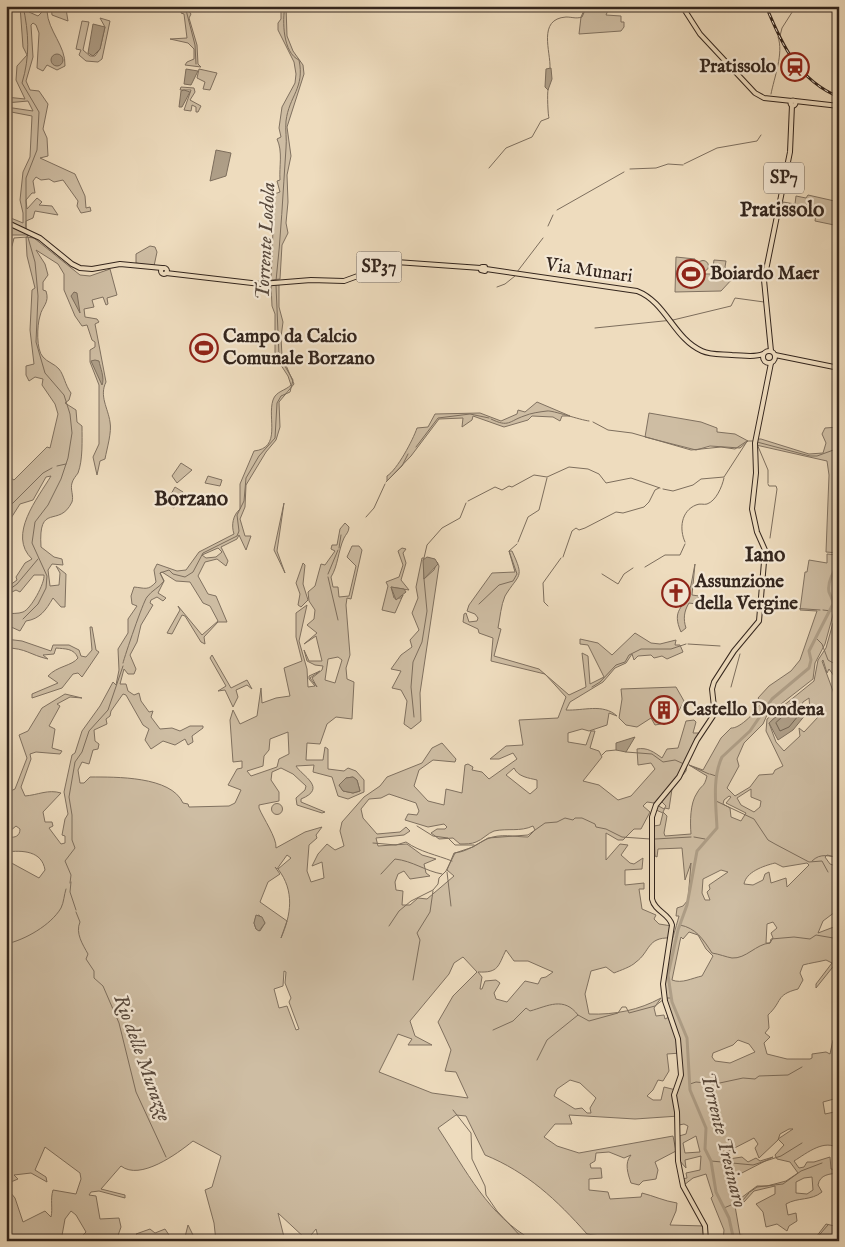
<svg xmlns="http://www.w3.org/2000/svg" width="845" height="1247" font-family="'IM FELL English',serif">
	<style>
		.green { fill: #cebda3; stroke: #807160; fill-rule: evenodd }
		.water { fill: #ae9e87; stroke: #7d6e5d }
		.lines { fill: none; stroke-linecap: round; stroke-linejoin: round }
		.shore { stroke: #706252; stroke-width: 1 }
		.stream { stroke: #7d6e5d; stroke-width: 1 }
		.river { stroke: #ae9e87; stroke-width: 3 }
		.major-casing { stroke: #33251d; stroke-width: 6 }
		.major { stroke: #eedcbe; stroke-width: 4 }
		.rail-casing { stroke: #33251d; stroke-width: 3 }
		.rail { stroke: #f4e8d5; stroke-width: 1; stroke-dasharray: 4; stroke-linecap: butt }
		.labels { text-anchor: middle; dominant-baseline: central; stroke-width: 4.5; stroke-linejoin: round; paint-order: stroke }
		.shield { fill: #f4e8d5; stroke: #6d6054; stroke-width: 1 }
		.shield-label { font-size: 18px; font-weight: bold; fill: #33251d }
		.poi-label { font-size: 19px; font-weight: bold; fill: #33251d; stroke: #f4e8d5; text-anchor: start }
		.street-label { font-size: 19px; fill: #33251d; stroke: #f4e8d5 }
		.water-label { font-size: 20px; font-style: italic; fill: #58493d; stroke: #f4e8d5 }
		.quarter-label { font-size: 21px; font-weight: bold; fill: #33251d; stroke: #f4e8d5 }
	</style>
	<rect width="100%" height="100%" fill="#eedcbe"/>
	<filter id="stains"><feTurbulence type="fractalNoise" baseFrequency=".004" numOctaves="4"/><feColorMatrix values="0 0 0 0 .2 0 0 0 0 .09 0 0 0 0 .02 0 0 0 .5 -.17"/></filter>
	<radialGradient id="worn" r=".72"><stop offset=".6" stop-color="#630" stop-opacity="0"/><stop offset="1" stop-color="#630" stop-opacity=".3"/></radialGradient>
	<!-- green -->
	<g class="green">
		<path d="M20,6H25L29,12L38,16L43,11H47C48,31 66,46 65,66L57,70L47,65L43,71L37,68L39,33L36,25L33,23L31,25L33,57L26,81L30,90L39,91L48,104L43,129L47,138L48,156L40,158L75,174L85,196L86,208L90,207L91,211L81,213L77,206L78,201L63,180L54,182L49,179L41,180L36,177L33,181L35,193H32L26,200L27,209L37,198L42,202L39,205L52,206L58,215L35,211L33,218L26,221V229L6,220V216L23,223V213L20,200L23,172L30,157L32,116L6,111V107L33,111L28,101L6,103V97L25,99L16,80L17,66L27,55L23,47Z"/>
		<path d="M51,6H61V9H66L68,21L52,15Z"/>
		<path d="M182,6H185L191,14L189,18L197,45L198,64L201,67L185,65L187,62L194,59V49L188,43L170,39L187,38L184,14L181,13Z"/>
		<path d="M281,6H286L287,36L293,51L303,65L304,74L287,127L291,156L287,175L288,202L286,223L288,233L282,245L280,279L271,280L274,204L269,196L280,192L277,181L280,180C279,166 283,152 277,139L281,137L279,128L282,107L295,83L296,74L294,62L278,30V23L281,19Z"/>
		<path d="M586,6H617L609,8L606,15L621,16V22H624V27L621,31L579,34L581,17Z"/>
		<path d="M100,18L110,21L102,59L98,62L86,61L79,55L81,50L76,49L82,21L89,22L83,50L90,56H95L100,49L105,27Z"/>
		<path d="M199,69L217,73L210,90L203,89L205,82L197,78Z"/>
		<path d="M181,87L194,88L195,92L190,100L201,106L198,112H196V107L192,105L191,111L184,110L191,90H180Z"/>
		<path d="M808,195L839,202V226L815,221L817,207L806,205L804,217L781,213L783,202L795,204L796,196L806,198Z"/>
		<path d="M6,223L31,235H6Z"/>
		<path d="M26,237L34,238L80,275L90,276L110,269L117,295L107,298L108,304L106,305L103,297L92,300L94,307L84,309L85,317L97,319L99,322L95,324L106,382C99,396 108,408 110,422C112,432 107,448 105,459L100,461L97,475L93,457L99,444V385L90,362V350L95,347V342L92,340L87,325L82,326L75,316L64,290V274L58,264L36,250L45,264L48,275L43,282V290L46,291C50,303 42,306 40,316C37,325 36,350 43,357C47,362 55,364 59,369C64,375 65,385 71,393L69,400L65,403L76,410L77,422L82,426C82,440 83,460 78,473C76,476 73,479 72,483C70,489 74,496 72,502C59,529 38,501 41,547L54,557L62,559L63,565L52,564L48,570L50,586L59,585L60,573L56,566L66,574L65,607H61L53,598C46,610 40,619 26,621L20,631L9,626L6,629V614C12,613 18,614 23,612C31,609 45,583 44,575H34L20,592L16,590L8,594L6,588L17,580L16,577L25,563L32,559C7,535 38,498 51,476L46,477L33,500L20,504L6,526V475L14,480L47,447L50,448L58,414L55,404L42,385L43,379L35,377L29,381L26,375V366L34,364L30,330L32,290L35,288L27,256Z"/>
		<path d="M150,246L155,247L157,252L154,266L136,263V254Z"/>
		<path d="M676,257L695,259V271L701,272L702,274H712L714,260L726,261L725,267L734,277L721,291L675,292Z"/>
		<circle cx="703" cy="266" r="5.5"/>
		<path d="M279,284V307L283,322L281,337L282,356L294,384L279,402L280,427L276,440L266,452L246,485L245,507L240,519L245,536H251L246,550L239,535L237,539L221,547L228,561L226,566L217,559L205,562L198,576L208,594L216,596L227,622H218L204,637L205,644L201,642L185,616L182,615L172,634L167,633L180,610L178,606L202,635L218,621L210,606L203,603L190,582L176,581L162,572L160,573L164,581L158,593L166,598L163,601L157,597L151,600L150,603L153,605L141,625L137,642L130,655L136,669L134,674H128L124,669L120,684H126L128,691L134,695L139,693L141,701L149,712L153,711L151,717L160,729L172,728L180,731L190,726H203V728L192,736L193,742L188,745L185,739L175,745L163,741L151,749L145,740L149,729L143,725L126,695L123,694L111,711L110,716L106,719L107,724L94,730L95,741L99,744L98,749L93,750L89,764L82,762L78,770L80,783H84L90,777C116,777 171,776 183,803L188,804L189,807L229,806L235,803L241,790L228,785L237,769L242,768V761L233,762L230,720L233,710L240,724L257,716L261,688L262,703L276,698L290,696L284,668L302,661L296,637V613L307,605L299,641L307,669L308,687L315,686L309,679V676L320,671L310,678L317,687L312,678L322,670L323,666L315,665L307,661L304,650L309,661H322L316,636L304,644L317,633L307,625L314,619L315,610L309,601L308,592L315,586L321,564L325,565L335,551L331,549L332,545H337L340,529L345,523L349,527C349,532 346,534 344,538C338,551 338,566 331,577L333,587H338L339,597L349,596L356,566L347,557L352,546H359L362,550L351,599L347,598L346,605L350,655L346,668L347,679L354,682L352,719L336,717L327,724L320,744L307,743L306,760H323L325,747L328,749V769L344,771L348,768L356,771L364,780V792L348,799L338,796L332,777L313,772L314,765L296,766C302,776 328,788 301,799V802L325,812L322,813L297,805L296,798L305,790L306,786L293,774L281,768L272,772L271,780L279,792V801L259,805V808C263,818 277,838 276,848L305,832L322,827L316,835L317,838L309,845L307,871L311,882L324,878L322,862L312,866L318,854L327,844L335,850L344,846L340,831L342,822L364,797L380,786L387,777L422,763L432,748L442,743L456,759L455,762L433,760L419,770L414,786L428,801L444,805L446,789L462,793L465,765L468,764L473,767L472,770L482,772L489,779L517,759L513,753L499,759H490L506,746L523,745L519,720L558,718L566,697L545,674L491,661L493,638L479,633L478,629L463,622L464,614L466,613L469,622L477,621L478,618L475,614L467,611L469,605L492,573L515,572L509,551H512C525,579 519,573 505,596C501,605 500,618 498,628L501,629L494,656L539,669L569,695L586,687L582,653L588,656L590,684L604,677L588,645L580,644V639L598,643L612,655L635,633L651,643L660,644L676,640L675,645H680L683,652L667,659L662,656L654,658L651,655L638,656L634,660L632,654L626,663L615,668L603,682L570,702L566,710C583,711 603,703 617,716L609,713L607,725L589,731L582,729L568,733V742L586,745L591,731H595L590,748L599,751L602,757L583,781L599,785L618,800L631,796L655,769L651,763L638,765L637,749C647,747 654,752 662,758L667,749L678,748L686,721L694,720L696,722L693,733H700L676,779L654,803L647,802L643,806L650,812L641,829H634L623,840H618L606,833V860L620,844L628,845L621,855L630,863L634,864L643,858L642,869L625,870V885L644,883V889H639L642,909L656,915L654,919L659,924L672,926L670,938C647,937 650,952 636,962C631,967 621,970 614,973L606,967L591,971L585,994L589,1014C615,1015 639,1010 661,998L654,1008L656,1016L664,1015L665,1019L671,1016L673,1021C671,1012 667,1004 666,994C662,967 672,942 679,916H676L677,908L683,906L688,900L691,863L685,880L682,848L658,849L657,857L655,856L654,826L660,825L663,813L656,810L657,805L664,809L666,806L660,800L679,778L687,764L686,771L672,789L669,809L665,808L663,812L667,816L664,833L665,836L691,834C690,822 690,803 697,793C702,784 704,788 707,776L689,765L703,770L721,738L731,728C740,729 758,710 761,702L758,698L769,686L791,671L800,660L817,611L800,610L805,572H807L809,560L827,563V554L839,555V593L825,644L815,663L813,679L767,715L763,724L744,743L737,759L739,766L727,788L735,796L750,787L759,775L773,774L775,770L783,766L766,731L767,719L814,681L818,660L826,648L833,623L839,626V683L829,669L827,673L823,660L822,661L833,691L839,714V858L827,855L825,857L830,864L839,867V909L823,921L818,933L839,925V956L834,958L836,963L816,988V984L832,963L826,960C818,962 810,963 803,965L800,973L803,980L798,989C775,995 783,1001 768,1015L769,1028L765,1033L770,1037L764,1043L767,1054L787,1059H810L812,1058V1054L826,1052L830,1054L833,1040L839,1034V1093L834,1099L823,1102L825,1114L839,1111V1149C825,1138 807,1153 794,1161L799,1168L804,1167L807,1162H814L830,1157L831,1169L837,1170L839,1173C830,1174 820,1174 818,1185L822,1192C811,1201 798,1197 786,1204L788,1215L796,1213L797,1221L789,1226L787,1231L777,1224L766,1227L763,1212L756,1204L775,1194V1186L754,1191L744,1202L735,1206L740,1235L747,1236L749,1241H727L726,1238L723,1241L724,1230L711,1198L713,1196L706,1174L693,1178L684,1185L682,1179L687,1178L686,1173L700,1170L701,1156L685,1160L686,1168L679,1160V1136L686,1134L688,1126L684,1124L679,1125V1116L635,1119L569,1115L572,1124H555L544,1137L557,1146L579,1153L673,1136L676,1151L655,1162L658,1170L656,1179L643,1181L639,1185L631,1183C628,1174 624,1163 631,1155L624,1158L609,1152L596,1153L595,1161L590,1164L591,1168H601L602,1178L589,1179V1190L608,1192L610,1199L641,1197L642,1193C654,1196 664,1201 677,1203L676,1211L670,1225L705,1226L706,1241H608L601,1236L587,1234C557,1200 527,1172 485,1155L466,1116L456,1115L438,1128C466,1170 488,1216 534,1241H319L316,1229L307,1240L278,1213L285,1241H216L214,1223L205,1190L212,1187L221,1156L193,1141C177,1154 140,1181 121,1166L101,1189L125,1195V1198L99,1191L91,1192L89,1195L96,1196L100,1219L119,1218L121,1227L116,1241H85L83,1235L86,1232L76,1215L71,1211L65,1219L61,1241H6V1187L15,1198L23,1222L45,1211L51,1217C53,1208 50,1200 53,1190L76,1194L81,1179L80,1173L45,1147L35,1170L46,1177L47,1182L31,1173L14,1175L18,1179L6,1184V907L8,899L6,898V860L39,878L45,870C42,851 23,850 6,852V793L15,789L27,758L19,735L28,731L42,708L65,694L82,698L70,697L57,704L60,706L49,726L55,729L52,748L62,751L60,754L36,752L30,754L31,759L21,787L25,796C38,795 48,789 61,793L43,812L45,822H52L53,826L49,828L61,844L65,843V836L62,835L65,819L68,814L64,792L72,755L75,753L82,731L100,706L113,682L116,685L119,670L118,649L128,633V619L137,606L132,604L131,596L134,587C145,588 148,591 156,582L154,570L157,564L177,571L186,570L199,552L234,534C231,525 233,515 240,509V484L254,451C282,448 267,418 273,400C276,391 285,391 291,385L288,376L275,356V314L272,306L271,285ZM218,548L222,552L216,557L206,558L202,555ZM338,657L342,660L335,683L325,680L328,659ZM809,698L810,710L817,707L819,716L804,732L799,728L800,736L784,751L776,742L769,723L790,704L793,703L800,709L803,702ZM288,732L289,754L279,759L277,767L251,776L247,771L263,766L264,756L269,750L270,739ZM514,768C518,777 529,778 537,780V788L530,794L506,775ZM353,777L357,780L360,791L353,793L343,791L339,785L346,778ZM751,789V797L761,801L760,807L754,812L741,805L737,798ZM389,794L416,803L419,811L417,815L408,814L405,820L428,827L444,824L447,827L445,829H437L431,833L439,839L453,838L460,844C465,844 472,844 476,842C482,840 488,833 494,831C508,828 520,832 533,826L535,830L528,837C515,837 500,833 487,839C476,844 467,852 454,853L447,870L454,876L427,899L418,898L410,905H402L403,891L396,890L395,882L398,874L404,871L410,879L430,876L426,873L424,864L436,859L422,855L407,844L378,846L376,838L404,835L410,831L406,827L400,832L377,834L363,818L361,809L369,799L381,798ZM729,796L731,797L726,803L746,813L741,821L731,817L730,808L723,804L724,800ZM16,826L20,829C20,836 15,838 9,837L10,831ZM287,855L291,858L278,869C295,891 291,915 281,938L287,921L260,902L268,882L280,874L275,867L277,869ZM775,863L783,867L807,863L809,865L787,887L786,878L771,883L769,872L765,874L763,880L753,885L744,884C746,872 763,866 775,863ZM721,870L728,872L709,885L710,889L707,892L710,900H705L702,893L703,879ZM259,915L265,923L260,931L256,929L254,923L256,916ZM773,922L777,928L771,933L773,938L770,943H766L767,924ZM689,932L698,935L706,949L713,956L702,976C692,978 682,984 672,980L673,975L680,941L681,937L683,939ZM506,950L514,961H528L553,972L546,977L541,978L538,984L525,981L507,1002L496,999L494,993L500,983L496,980L485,981L482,989H480L482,977L478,972C499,973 498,966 506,950ZM463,957L477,972L453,996L438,1022L451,1050L445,1071L456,1072L468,1098L432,1093L379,1072L398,1034L412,1039L408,1045H432L415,1036L410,1021L449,974L454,963ZM284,971L286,972L285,983L291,998L289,1002L299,1029L296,1030L287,1006L279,1008L274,989L283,986ZM738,1040L749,1044L755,1052L730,1063L715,1061L712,1057L713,1053L733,1045ZM681,1053L682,1076L676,1090L664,1087L661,1100H653L647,1096L653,1090L658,1080L663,1081L669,1071L667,1054ZM570,1080L580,1083L596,1098L590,1108L591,1113H587L582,1108L575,1109L554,1096L557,1089ZM789,1129H793L778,1139L784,1145L775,1155L777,1159L790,1162L798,1173L786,1181L767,1186H757L737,1201L726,1177L736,1176L773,1157L760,1161L756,1158L748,1162L742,1157L729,1159L719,1156L754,1138L758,1144L755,1148L759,1158L778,1140L780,1134ZM696,1136L700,1152L685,1153L683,1143ZM812,1177L813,1190L807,1194L796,1193V1182L804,1178Z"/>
		<path d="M201,336L214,340L207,360L194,356Z"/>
		<path d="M537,402L570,416H562L560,421L553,417L532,416L528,420L504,427L473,416L472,420L462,427L463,418L439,419L411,456L387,481V476C397,470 413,440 417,428L428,427L435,414L480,413L501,421L517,414L518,410L525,412Z"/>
		<path d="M649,413L701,422L717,428V432L735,434L748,441L740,448L710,446L696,450L645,437Z"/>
		<path d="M839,427V553L826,552L829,475L827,461L756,445L757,439H761L809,454L823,453L826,443L822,434L825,428Z"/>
		<path d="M181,463L192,470L177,483L172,476Z"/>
		<path d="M208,476L222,480L220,486L205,483Z"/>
		<path d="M175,487L183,492L174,508L166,503Z"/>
		<path d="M284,503L277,551L285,573L274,550Z"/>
		<path d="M402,548L406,549L403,553L406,563L401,580L409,590L391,587L394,598H401L403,595L395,613L382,610L388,586L386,582L399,577L403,565L398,551Z"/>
		<path d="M422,558H424V579L434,570L437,562L439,566L420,693L421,721L411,729L404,724L407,701L401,690L392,688L401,671L391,669L401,655L412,647L410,640L419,630L412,613L418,598L416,587Z"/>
		<path d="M303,563L305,565L303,584L308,600L301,607L298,605L300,594L296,583Z"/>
		<path d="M695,564L692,595L699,596L696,604L689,603C684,611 683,619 686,628L681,632C671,609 684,609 689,592C692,583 693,573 695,564Z"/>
		<path d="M90,627H92L96,650L99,652L82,677L78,673L73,674L62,688L32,698V694L58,683L48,676C57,666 72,666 78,658C74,648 65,649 56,648L54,654L43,655L48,659C30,655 26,648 6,648V639L22,641L51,651L53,645H69L79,650L81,656L86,657L92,650Z"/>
		<path d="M212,655L231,688L247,680L252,689L247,685L236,690L238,697L233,707L225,690L218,691L226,686L210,658Z"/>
		<path d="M676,687L684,701L673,722L655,725L651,718L637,727L626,725L619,718L622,699L621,689Z"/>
		<circle cx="277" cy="809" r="5.5"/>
		<path d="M826,1224L839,1227V1241H813Z"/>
		<path d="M188,1225L196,1241H184Z"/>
		<path d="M150,1229L155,1233L165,1229L173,1241H141L142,1240L136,1234Z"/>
	</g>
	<!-- water -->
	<g class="water">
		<path d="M93,24L105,27L100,49L93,56L88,53Z"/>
		<circle cx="57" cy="60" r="6"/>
		<path d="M551,68L552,79L548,90L545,87L546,69Z"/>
		<path d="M186,69L198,71L191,85L184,84Z"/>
		<path d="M184,90L190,92L182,107H179L181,91Z"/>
		<path d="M216,150L231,153L226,176L210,181Z"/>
		<path d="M74,292L77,293L80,313L71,296Z"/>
		<path d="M95,360L99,361C100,367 105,378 102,385L91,361Z"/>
		<path d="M427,557L435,559L438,564L424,579L423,560Z"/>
		<path d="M391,587L404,589L406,592L396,600Z"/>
		<path d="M793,703L806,714L793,730L778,740L769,723L790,704Z"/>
		<path d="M635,737L626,752L616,750V743Z"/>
		<path d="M353,777L357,780L360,791L353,793L343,791L339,785L346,778Z"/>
		<path d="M256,915L262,917L265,923L259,931L256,929L254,923Z"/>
	</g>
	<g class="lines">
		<!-- shore -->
		<path class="shore" d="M791,709L798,716L789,727L780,731L776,723Z"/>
		<!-- stream -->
		<g class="stream">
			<path d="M23,6C29,33 30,57 22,83L39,112L37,150L26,178V231"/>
			<path d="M185,6L195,45L196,64"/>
			<path d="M780,36L782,28L796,6"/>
			<path d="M550,68C551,52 537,19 566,17C572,17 576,19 582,17L587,6"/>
			<path d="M771,94C774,78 784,53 778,37"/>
			<path d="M684,164L717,148L757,141L761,135"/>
			<path d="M489,168L506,148L532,137L541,121L549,118C548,116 547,93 548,90"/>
			<path d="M630,169L656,168L668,164L683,165"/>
			<path d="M557,210L624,172"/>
			<path d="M548,226L553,215"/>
			<path d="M12,246L14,238L27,237"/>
			<path d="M6,250L10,246"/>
			<path d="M517,272L543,238"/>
			<path d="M276,281C281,237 283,192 286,148C287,139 285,130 286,121C289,96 305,88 299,60C283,53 282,21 285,6"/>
			<path d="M497,287L505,284L515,276"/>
			<path d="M595,328L673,320L731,306L735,298L764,302"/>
			<path d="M491,419C509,428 509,421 524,416C531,413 539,412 547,411C552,410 580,420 589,421"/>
			<path d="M593,422L608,430L632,433L691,450L721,447L735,449L747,441H754"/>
			<path d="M757,442L810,456H817L839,448"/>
			<path d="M757,444L768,470V483"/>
			<path d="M416,447L438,418L470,414L489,418"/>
			<path d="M57,466L66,464"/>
			<path d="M386,482L402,466L408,454"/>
			<path d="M768,484L769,486H776L777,489L770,538"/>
			<path d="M663,489L673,491L693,485L701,479L724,477L746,443"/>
			<path d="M468,501L495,487L502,490L509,486L512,487L534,475L547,477L569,467L588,469L599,474L606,483L631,478L660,488"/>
			<path d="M6,510L43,473L52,468"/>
			<path d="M366,517L374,508L385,484"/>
			<path d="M518,542L528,517L539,510L547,478"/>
			<path d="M685,542C679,529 681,511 696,505C700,503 704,505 707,504C716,501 722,487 724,478"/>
			<path d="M339,548L341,535"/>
			<path d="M563,557L572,531L576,528L579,530L585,528L616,512L623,513L644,507L649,502L655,490L659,488"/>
			<path d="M424,558L427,545L442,528L460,518L466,503"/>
			<path d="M645,567L665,555H680L685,544"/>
			<path d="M328,574L338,550"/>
			<path d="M602,574L618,584L624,574L633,568"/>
			<path d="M328,577L338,620"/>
			<path d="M6,592L17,584L38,559"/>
			<path d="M479,604L499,585L513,581L517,574L509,551L517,544"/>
			<path d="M548,606L544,602L543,583L561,558"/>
			<path d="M763,606L820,610"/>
			<path d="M823,610L831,611"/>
			<path d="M23,619L38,604L46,588L47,576L32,543L35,522L48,505L61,479L68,458L72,433L70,414L64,395L45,373L36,342L38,296L35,262L27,234"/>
			<path d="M816,638L822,644L828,660L835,664L839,677"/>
			<path d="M688,644L720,646"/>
			<path d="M123,663C125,655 143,602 147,597C152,590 159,588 164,581L160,573L169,570L173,574L185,577L193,572L203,553L237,536L239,531L237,515L244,501L246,478L259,456L275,438L277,403L281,396L290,392L293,380L279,356L276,285"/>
			<path d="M592,687L600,682L616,665L625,662L629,655L641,649H671L686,644"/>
			<path d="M731,687L740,654"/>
			<path d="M414,717L411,687L413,662L422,642L427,611L424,579"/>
			<path d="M626,752L652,754L663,762L675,760L684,764"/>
			<path d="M602,755L606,751L616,750"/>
			<path d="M689,765L709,774"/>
			<path d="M710,774L716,776"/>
			<path d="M716,801L754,819L768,840L775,844L809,862L822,861L828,872"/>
			<path d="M417,826L433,836L448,838L455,845H474"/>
			<path d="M694,837L705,839"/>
			<path d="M655,839L691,837"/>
			<path d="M373,843L396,845L406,842C420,852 437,855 452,861"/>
			<path d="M812,861C821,852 829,857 839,857"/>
			<path d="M447,872L451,906"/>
			<path d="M381,874L395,859C413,861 425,871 442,874"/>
			<path d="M71,882L70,892L76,910"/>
			<path d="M70,883L71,875L65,861L75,848L72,840V815L69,797L75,762L82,752L89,731L108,710L123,666"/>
			<path d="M76,912L80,922C75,933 83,945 88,954L86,959L94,971V978L103,986L119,1023L136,1092L166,1157"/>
			<path d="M680,925C696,928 703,939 712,953C719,954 726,957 732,958C746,959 756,944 770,943L771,939L794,937L810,939L816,935L839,939"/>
			<path d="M389,926L399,911L411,901L433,890L438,884L439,878L446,871L455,853L473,847L488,838L528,835L545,823L557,822L565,818L573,820L575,818H582L595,824L596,827L606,829L622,837L650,839"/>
			<path d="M6,944C25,940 51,925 61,908C64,902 64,895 66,889"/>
			<path d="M6,948L9,953L6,956"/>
			<path d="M413,980L420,940L417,933L430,912L433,891"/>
			<path d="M667,998H671"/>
			<path d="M493,1030L513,1021L526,1008L530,1011C548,1006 564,996 578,1015"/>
			<path d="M537,1060L547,1040L578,1015L589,1021L618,1013L622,1007H626L629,1013L655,1006L664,999"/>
			<path d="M690,1084L696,1082L715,1084L743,1078L755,1079L759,1076L788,1075L802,1067"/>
			<path d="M453,1110L471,1133L472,1159L485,1186L486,1195L497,1211L525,1241"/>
			<path d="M711,1161L753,1165L781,1156L802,1143"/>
			<path d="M750,1192L757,1187L783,1184L801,1171L822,1163"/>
			<path d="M724,1208L743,1200L749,1193"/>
			<path d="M814,1241L828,1225"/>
		</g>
		<!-- river -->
		<g class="river">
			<path d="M839,523V538"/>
			<path d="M734,1241L729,1218L716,1192L711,1161L705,1149L706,1128L690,1090L687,1038L672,1002L668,975L678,930L687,905L697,851L717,828C716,805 712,778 722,757L750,731L772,699L809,668L811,660L809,651L833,604C833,599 831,597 829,592C827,582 833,572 839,564"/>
		</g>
		<defs>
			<g id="major">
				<path d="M682,6L700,34L755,93L764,98L792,101"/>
				<circle cx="793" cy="103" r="2.5"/>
				<path d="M795,101L839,106"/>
				<path d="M6,222L40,238L72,264L80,268L92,269L120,264L162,268"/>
				<path d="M482,267H485V271L481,270Z"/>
				<circle cx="164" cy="271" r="3"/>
				<path d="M486,269L637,291C666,302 674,339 702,351C711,355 722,354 732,355C742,355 754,358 763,354"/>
				<path d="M166,273L261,284L311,280L344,281L396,262L481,268"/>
				<circle cx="769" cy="357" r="6"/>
				<path d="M771,351L764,280L790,152L792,105"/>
				<path d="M775,355L839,368"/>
				<path d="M706,1241L705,1226L683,1186L678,1161L677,1112L674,1095L681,1075L678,1039L665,1001L663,984L672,925C669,913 655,912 652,899V817L656,805L679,777L697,740L713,716L714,707L712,689L714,682L734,651L759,621L765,550L757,532L752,509L756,473L755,443L771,363"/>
			</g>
		</defs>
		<!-- major casing -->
		<use href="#major" class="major-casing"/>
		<!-- major -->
		<use href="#major" class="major"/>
		<defs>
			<path id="rail" d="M766,6C782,45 798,80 839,97"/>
		</defs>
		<!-- rail casing -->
		<use href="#rail" class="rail-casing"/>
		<!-- rail -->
		<use href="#rail" class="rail"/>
	</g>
	<!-- icons -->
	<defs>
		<symbol id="station-ring" viewBox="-11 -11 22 22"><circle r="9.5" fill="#f4e8d5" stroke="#8f2418" stroke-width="1.5"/><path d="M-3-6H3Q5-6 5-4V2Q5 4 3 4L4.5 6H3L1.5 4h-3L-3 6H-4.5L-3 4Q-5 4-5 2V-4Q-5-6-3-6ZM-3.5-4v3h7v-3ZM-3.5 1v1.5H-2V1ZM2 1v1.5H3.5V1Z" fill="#8f2418"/></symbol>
		<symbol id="stadium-ring" viewBox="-11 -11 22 22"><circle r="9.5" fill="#f4e8d5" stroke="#8f2418" stroke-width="1.5"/><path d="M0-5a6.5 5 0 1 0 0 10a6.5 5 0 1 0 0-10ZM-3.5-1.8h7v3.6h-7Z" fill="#8f2418"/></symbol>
		<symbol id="church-ring" viewBox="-11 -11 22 22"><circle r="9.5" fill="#f4e8d5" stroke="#8f2418" stroke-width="1.5"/><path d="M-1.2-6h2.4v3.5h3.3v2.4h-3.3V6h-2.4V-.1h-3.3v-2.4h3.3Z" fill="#8f2418"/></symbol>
		<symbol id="building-ring" viewBox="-11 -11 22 22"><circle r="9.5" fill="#f4e8d5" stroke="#8f2418" stroke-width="1.5"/><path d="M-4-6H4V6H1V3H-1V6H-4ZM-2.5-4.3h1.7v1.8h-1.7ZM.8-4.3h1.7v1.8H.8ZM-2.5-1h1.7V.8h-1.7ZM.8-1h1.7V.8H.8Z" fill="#8f2418"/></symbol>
	</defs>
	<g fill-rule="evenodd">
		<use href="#station-ring" x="779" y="51" width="32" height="32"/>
		<use href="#stadium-ring" x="675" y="258" width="32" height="32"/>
		<use href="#stadium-ring" x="188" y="332" width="32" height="32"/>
		<use href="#church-ring" x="660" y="577" width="32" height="32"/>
		<use href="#building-ring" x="648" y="694" width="32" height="32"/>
	</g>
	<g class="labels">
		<!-- shield labels -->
		<g class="shield">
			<rect x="764" y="162.5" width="40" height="31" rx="4"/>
			<rect x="356.5" y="251.5" width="45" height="31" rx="4"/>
		</g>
		<g class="shield-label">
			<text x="784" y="178">SP7</text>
			<text x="379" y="267">SP37</text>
		</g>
		<!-- poi labels -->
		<g class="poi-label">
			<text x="776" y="67" text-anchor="end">Pratissolo</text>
			<text x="710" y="274">Boiardo Maer</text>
			<text x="223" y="337">Campo da Calcio<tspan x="223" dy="22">Comunale Borzano</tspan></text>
			<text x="695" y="582">Assunzione<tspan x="695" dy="22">della Vergine</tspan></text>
			<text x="683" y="710">Castello Dondena</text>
		</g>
		<!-- street labels -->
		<g class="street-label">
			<text transform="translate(589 271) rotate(8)">Via Munari</text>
		</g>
		<!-- water labels -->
		<g class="water-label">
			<text transform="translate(266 241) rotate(-87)">Torrente Lodola</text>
			<text transform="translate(142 1058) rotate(70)">Rio delle Murazze</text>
			<text transform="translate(723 1140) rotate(76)">Torrente Tresinaro</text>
		</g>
		<!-- quarter labels -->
		<g class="quarter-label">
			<text x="782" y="210">Pratissolo</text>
			<text x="191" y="499">Borzano</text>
			<text x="765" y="555">Iano</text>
		</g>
	</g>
	<!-- margin -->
	<rect width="845" height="1247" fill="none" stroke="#eedcbe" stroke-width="25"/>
	<rect x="8" y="8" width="830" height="1232" fill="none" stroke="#33251d" stroke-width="2.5"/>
	<rect x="12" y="12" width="820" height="1222" fill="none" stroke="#33251d"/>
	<rect width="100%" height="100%" filter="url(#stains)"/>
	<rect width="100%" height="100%" fill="url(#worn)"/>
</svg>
